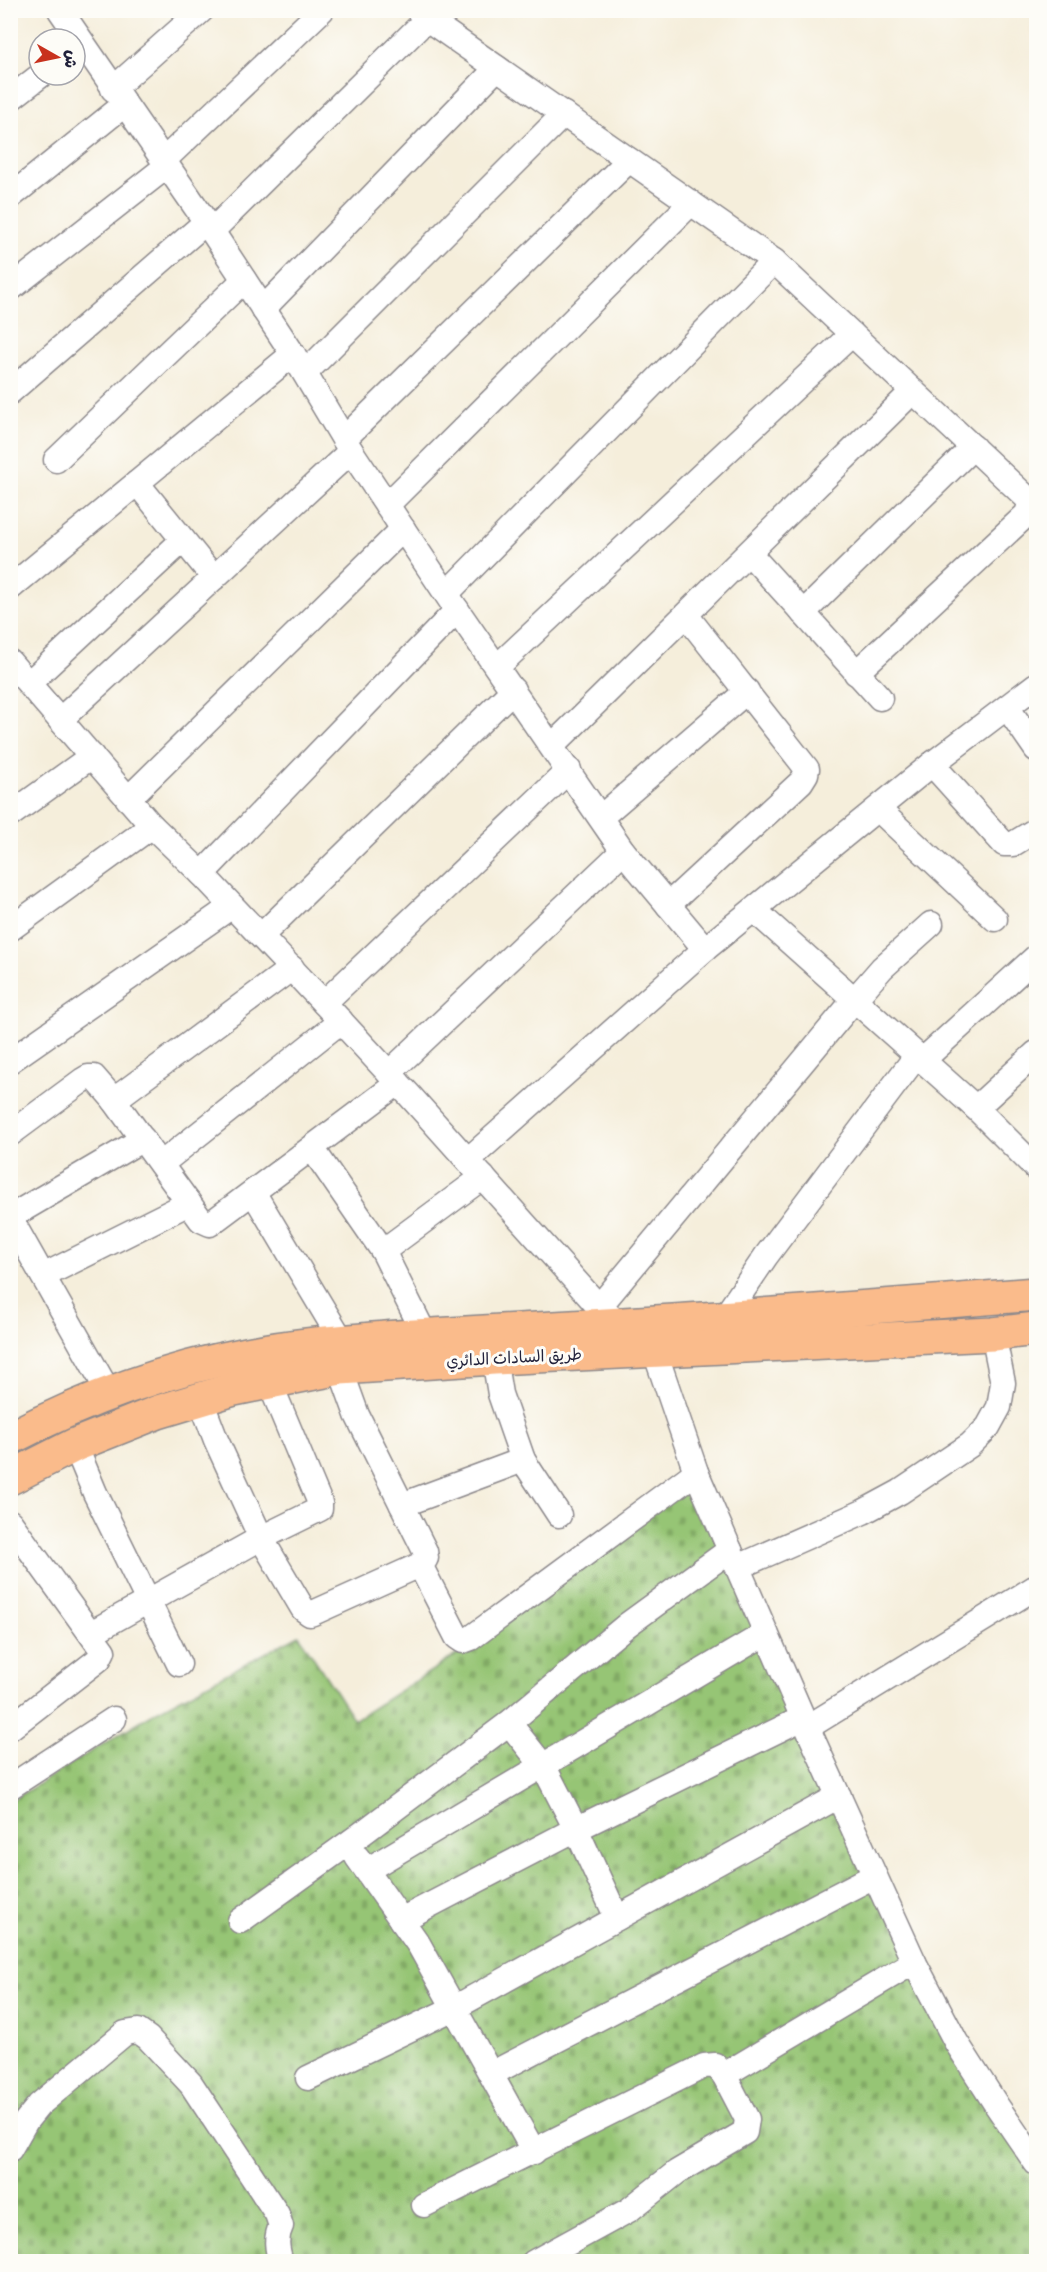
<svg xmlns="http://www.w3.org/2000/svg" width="1047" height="2272" font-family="Delius,'Playpen Sans Arabic',sans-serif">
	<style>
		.cemetery { fill: url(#cemetery-stones); stroke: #5c7458; stroke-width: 1.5 }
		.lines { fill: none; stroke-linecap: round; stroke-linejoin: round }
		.minor-casing { stroke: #8c888b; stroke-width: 27 }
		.highway-casing { stroke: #8c888b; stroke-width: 36 }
		.minor { stroke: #fff; stroke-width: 24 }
		.highway { stroke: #fabb8b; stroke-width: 33 }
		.labels { text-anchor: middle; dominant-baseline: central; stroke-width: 6; stroke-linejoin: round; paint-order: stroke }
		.street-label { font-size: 16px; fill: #22223b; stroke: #fdfcf7 }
	</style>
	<defs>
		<pattern id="cemetery-stones" width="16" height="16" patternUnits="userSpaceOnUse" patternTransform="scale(1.5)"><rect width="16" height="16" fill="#96c574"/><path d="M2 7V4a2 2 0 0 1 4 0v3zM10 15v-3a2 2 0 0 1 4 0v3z" fill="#81a965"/></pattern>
	</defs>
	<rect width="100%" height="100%" fill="#fdfcf7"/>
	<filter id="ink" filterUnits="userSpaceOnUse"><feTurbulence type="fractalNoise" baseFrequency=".0167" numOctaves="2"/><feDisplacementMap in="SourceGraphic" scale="12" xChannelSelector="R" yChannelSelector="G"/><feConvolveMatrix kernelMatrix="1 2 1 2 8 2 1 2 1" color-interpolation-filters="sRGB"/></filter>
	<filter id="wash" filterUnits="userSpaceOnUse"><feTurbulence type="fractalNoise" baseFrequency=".008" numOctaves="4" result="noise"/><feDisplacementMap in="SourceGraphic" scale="24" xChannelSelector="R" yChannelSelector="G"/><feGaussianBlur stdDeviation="1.35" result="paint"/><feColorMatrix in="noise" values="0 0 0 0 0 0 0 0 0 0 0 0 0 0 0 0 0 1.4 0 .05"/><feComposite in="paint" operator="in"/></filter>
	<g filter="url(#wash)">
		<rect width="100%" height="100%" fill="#f5eedb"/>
		<!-- cemetery -->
		<path class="cemetery" d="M699,1487L865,1872L1036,2175V2261L11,2262V1801L155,1712L299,1635L354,1720L488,1635L679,1492Z"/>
	</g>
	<g filter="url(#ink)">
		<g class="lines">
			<defs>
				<g id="minor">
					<path d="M60,10L206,222L293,354L351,451L457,610L623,851L705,949"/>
					<path d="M418,10L427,19L774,261L1028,499L1030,504L1027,514L856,673"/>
					<path d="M113,89L202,10"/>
					<path d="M10,99L41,75"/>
					<path d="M163,161L322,10"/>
					<path d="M10,197L124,105"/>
					<path d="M212,231L427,19"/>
					<path d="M10,289L167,166"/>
					<path d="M263,309L497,68"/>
					<path d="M305,373L564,114"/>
					<path d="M10,392L206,222"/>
					<path d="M344,439L629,160"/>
					<path d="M56,460L244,280"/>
					<path d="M137,483L214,578"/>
					<path d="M387,505L691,203"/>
					<path d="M749,553L880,698"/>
					<path d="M10,588L293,354"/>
					<path d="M447,593L774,261"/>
					<path d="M803,613L973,447"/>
					<path d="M10,662L152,826L202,874L324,1003L411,1097L599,1307L620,1324"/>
					<path d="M497,667L852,334"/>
					<path d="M29,683L183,540"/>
					<path d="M1007,707L1036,749"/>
					<path d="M60,720L351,451"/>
					<path d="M552,746L913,391"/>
					<path d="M932,764L1004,844H1013L1036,830"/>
					<path d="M128,799L403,529"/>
					<path d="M878,809L995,919"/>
					<path d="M10,815L92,756"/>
					<path d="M601,817L747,691"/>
					<path d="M202,874L457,610"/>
					<path d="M668,905L801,782L806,774L807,769L686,615"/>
					<path d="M754,910L976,1108"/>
					<path d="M10,929L152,826"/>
					<path d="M261,936L513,690"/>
					<path d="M324,1003L569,770"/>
					<path d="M1036,1053L976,1108L1036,1168"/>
					<path d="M923,1060L1036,957"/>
					<path d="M10,1061L232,906"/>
					<path d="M389,1073L623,851"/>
					<path d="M114,1100L292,968"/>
					<path d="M10,1134L83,1080L88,1077H94L114,1100L201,1220L210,1224L398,1083"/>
					<path d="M312,1148L383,1251L425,1335"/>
					<path d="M468,1160L705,949L932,764L1036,685"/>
					<path d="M161,1164L341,1021"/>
					<path d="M253,1192L342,1341"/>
					<path d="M10,1217L143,1139"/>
					<path d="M10,1218L109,1393"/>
					<path d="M383,1251L483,1177"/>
					<path d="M43,1276L189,1203"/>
					<path d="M599,1307L855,999L882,968L931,924"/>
					<path d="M724,1318L766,1256L917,1055"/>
					<path d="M654,1349L696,1472L803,1718L914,1962L956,2042L997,2106L1036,2163"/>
					<path d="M494,1358L500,1394L523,1460L559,1515"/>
					<path d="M200,1398L216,1440L261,1538L303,1609L310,1614L313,1613L422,1564L426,1558L425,1551L357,1415L340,1368"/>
					<path d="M75,1445L95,1493L179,1664"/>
					<path d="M402,1505L523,1460"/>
					<path d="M10,1522L103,1651L99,1659L10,1728"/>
					<path d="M420,1565L457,1637L463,1641L471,1638L696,1472"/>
					<path d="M738,1567L863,1512L900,1492L970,1445L988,1427L999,1407L1003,1383L993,1334"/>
					<path d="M91,1633L261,1538L320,1509V1503L269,1381"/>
					<path d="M509,1723L544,1767L576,1829L617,1918"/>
					<path d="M808,1727L1036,1587"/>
					<path d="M10,1787L114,1719"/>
					<path d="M357,1857L419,1945L534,2152"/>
					<path d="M367,1870L766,1633"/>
					<path d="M401,1920L576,1829L803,1718"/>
					<path d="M240,1921L364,1832L509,1723L627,1625L730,1550"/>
					<path d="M491,2074L874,1876"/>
					<path d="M724,2075L914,1962"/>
					<path d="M308,2078L454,2008L839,1796"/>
					<path d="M10,2149L26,2121L39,2105L125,2033L138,2031L148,2038L191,2084L277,2214L281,2226C275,2238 277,2249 281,2262"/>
					<path d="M424,2205L704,2066L715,2065L724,2075L747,2119L745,2132L677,2172L629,2210L534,2262"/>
				</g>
				<g id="highway">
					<path d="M10,1438C85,1399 164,1370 247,1354C297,1344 347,1341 398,1337C473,1332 548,1328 623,1324C761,1316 899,1305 1036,1294"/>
					<path d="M10,1478L75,1445L158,1412L234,1389L340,1368L494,1358L993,1334L1036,1329"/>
				</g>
			</defs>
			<!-- minor casing -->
			<use href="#minor" class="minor-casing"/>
			<!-- highway casing -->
			<use href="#highway" class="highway-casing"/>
			<!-- minor -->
			<use href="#minor" class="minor"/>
			<!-- highway -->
			<use href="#highway" class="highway"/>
		</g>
	</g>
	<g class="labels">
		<!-- street labels -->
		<g class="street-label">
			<text transform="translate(514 1357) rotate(-3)">طريق السادات الدائري</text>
		</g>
	</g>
	<!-- margin -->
	<rect width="1047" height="2272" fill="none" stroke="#fdfcf7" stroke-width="36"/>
	<!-- north arrow -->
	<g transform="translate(57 57) rotate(99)"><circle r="28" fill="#fdfcf7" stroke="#a5a5ac" stroke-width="1.5"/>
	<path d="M0-4.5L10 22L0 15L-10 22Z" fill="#c8321e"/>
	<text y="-9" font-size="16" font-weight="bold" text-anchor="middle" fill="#22223b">ش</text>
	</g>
</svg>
